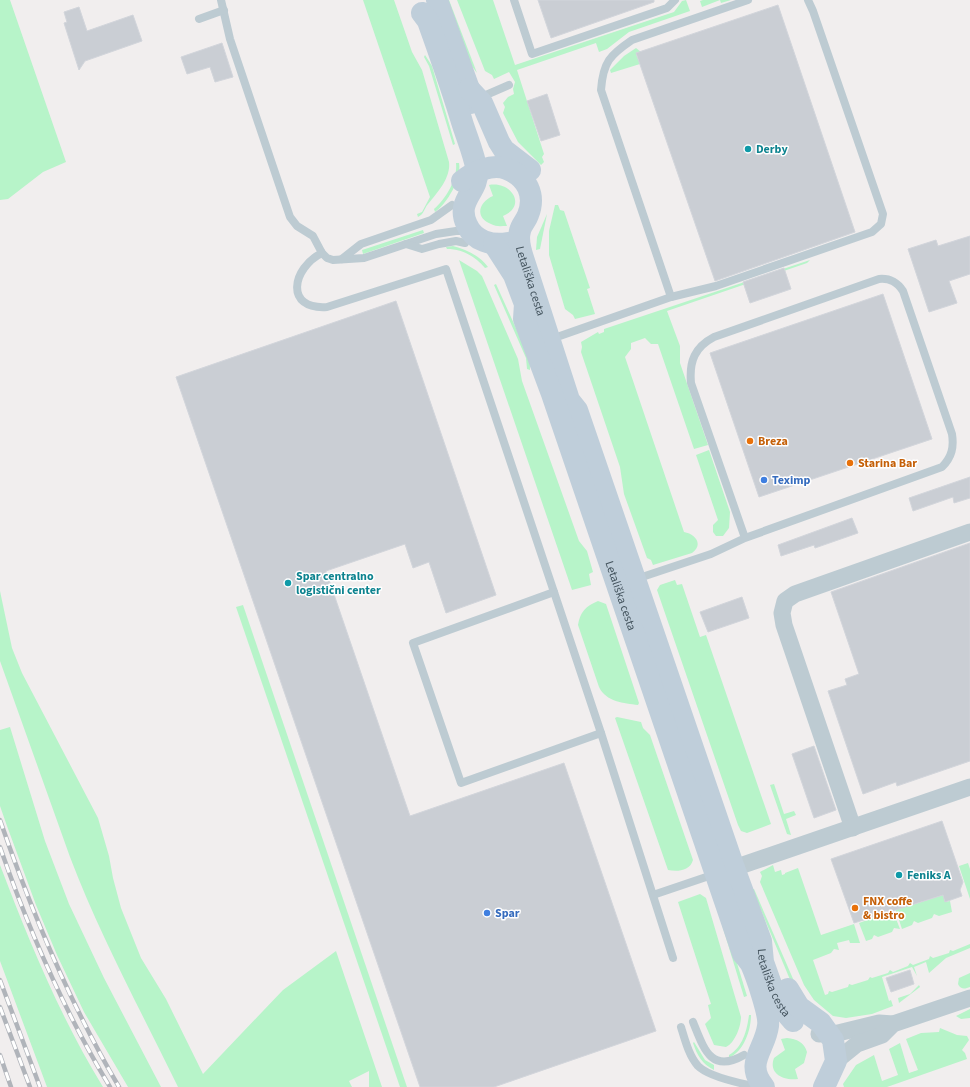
<svg xmlns="http://www.w3.org/2000/svg" width="970" height="1087" font-family="'Source Sans 3',sans-serif">
	<style>
		.green { fill: #b7f4c9 }
		.building { fill: #caced4; stroke: #d2d5db }
		.lines { fill: none; stroke-linecap: round; stroke-linejoin: round }
		.lane { stroke: #bdcbd2; stroke-width: 8 }
		.street { stroke: #bdcbd2; stroke-width: 17 }
		.secondary { stroke: #bfceda; stroke-width: 22 }
		.rail-casing { stroke: #b0b4ba; stroke-width: 4.5 }
		.rail { stroke: #fff; stroke-width: 3; stroke-dasharray: 9; stroke-linecap: butt }
		.culture-dot { fill: #0f9aa8; stroke: #fff; stroke-width: 1.5 }
		.food-dot { fill: #e8710a; stroke: #fff; stroke-width: 1.5 }
		.shop-dot { fill: #3f7fe0; stroke: #fff; stroke-width: 1.5 }
		.labels { text-anchor: middle; dominant-baseline: central; stroke-width: 3; stroke-linejoin: round; paint-order: stroke }
		.culture-label { font-size: 12px; font-weight: bold; fill: #0d838f; stroke: #fff; text-anchor: start }
		.street-label { font-size: 12px; fill: #44545e; stroke: #fff }
		.food-label { font-size: 12px; font-weight: bold; fill: #c56008; stroke: #fff; text-anchor: start }
		.shop-label { font-size: 12px; font-weight: bold; fill: #366cbe; stroke: #fff; text-anchor: start }
	</style>
	<rect width="100%" height="100%" fill="#f1eeee"/>
	<!-- green -->
	<g class="green">
		<path d="M0,0H10L66,162L43,172L8,199L0,200Z"/>
		<path d="M363,0H394L412,52L422,70L449,162C451,178 437,193 428,204C424,209 424,214 418,217L417,214L422,212L430,197Z"/>
		<path d="M445,0H449L477,73L471,65Z"/>
		<path d="M457,0H493L515,65L674,12L682,1L686,0L690,11L629,32L607,49L599,52L596,43L517,70L544,154L542,157L544,162L541,165L518,142L503,113L505,107L503,103L508,97L514,94L513,89L515,82L509,72L494,79L492,75L485,71Z"/>
		<path d="M703,0H731L721,3L720,0L702,7L700,1Z"/>
		<path d="M636,48L641,52L636,54L640,64L611,73L610,70L624,56Z"/>
		<path d="M425,55L432,66L455,144L453,145L429,66L424,57Z"/>
		<path d="M456,163H459C462,178 447,204 435,212L434,209C445,200 458,179 456,163Z"/>
		<path d="M489,185C512,181 527,206 503,216L507,226C501,226 496,227 491,224C474,217 479,202 493,196Z"/>
		<path d="M555,205H558L560,210L564,211L590,288L587,289L595,314L575,319L573,315L565,309L549,255V231Z"/>
		<path d="M547,214L540,249L536,250L537,237Z"/>
		<path d="M423,230L424,233L363,254L362,250Z"/>
		<path d="M453,246C466,249 480,256 488,267L485,268C475,256 462,249 447,249L446,247Z"/>
		<path d="M459,260L477,271L482,276L518,359L522,381L579,541L587,551L593,572L589,574L591,585L572,590Z"/>
		<path d="M810,260L807,263L667,311L680,346V363L708,445L694,449L658,344H651L645,338L631,343V349L625,357L684,532C695,534 704,544 692,553L653,565L651,560L647,558L624,494L620,467L581,352L582,347L581,342L598,332L599,334L604,332V329Z"/>
		<path d="M496,284L530,359V370L527,369L526,358L494,285Z"/>
		<path d="M709,450L730,512L729,528L723,536H716L713,532V525L718,520L696,455Z"/>
		<path d="M675,580L677,585L682,584L700,637L706,635L771,824L747,833L741,831L738,825L657,590L660,585Z"/>
		<path d="M0,591L12,648L22,673L98,818L109,856L113,878L121,908L141,958L166,999L203,1074L283,990L336,951L382,1087H369V1071L349,1081L352,1087H178C141,1011 100,936 70,857L0,661Z"/>
		<path d="M598,601L606,604L639,703L638,705C624,703 606,702 599,687L578,625C580,612 586,606 598,601Z"/>
		<path d="M243,605L407,1087H400L236,607Z"/>
		<path d="M617,717L641,722L643,728L650,735L693,860C690,871 677,872 668,870L615,718Z"/>
		<path d="M10,727L45,841L69,904L104,978L161,1087H128L84,1012L57,955L36,905L7,826L0,806V730Z"/>
		<path d="M774,784L784,814L794,811L796,815L786,819L791,835L787,834L770,785Z"/>
		<path d="M968,863L970,869V899L959,866Z"/>
		<path d="M0,865C29,941 60,1017 103,1087H47L0,961Z"/>
		<path d="M773,865L775,872L781,870L782,875L785,874V873L798,868L821,935L854,924L860,943H850L849,940L837,943L839,950L834,949L831,953L813,960L825,995L828,994L829,991L832,992L848,987L849,984L852,985L868,980L870,977L872,978L888,973L890,970L893,972L908,966L910,963L913,965L929,959L930,956L933,958L949,953L950,950L953,951L970,944V948L946,958L929,973L926,962L914,967L917,976L912,967L882,977L889,1001L891,1000L893,1006L872,1014L846,1018L833,1016L814,1000L804,985L760,882L762,876L760,872Z"/>
		<path d="M752,889H754L794,981L791,982Z"/>
		<path d="M700,894L706,898L741,1017C741,1026 735,1043 726,1047L714,1045L705,1024L711,1018L708,1005L711,1004L678,902Z"/>
		<path d="M943,895L945,902L950,901L952,912L939,916L934,914L932,918L918,923L914,921L912,925L902,929L893,902L909,906Z"/>
		<path d="M716,905L722,914L747,996L744,997Z"/>
		<path d="M893,911L900,929L894,928L892,932L878,937L874,935L872,939L866,941L859,923Z"/>
		<path d="M970,973V987C965,989 961,990 958,984L959,978Z"/>
		<path d="M918,983L920,987L899,1003L898,998L910,994L919,985Z"/>
		<path d="M970,1009V1018L961,1019L956,1016Z"/>
		<path d="M749,1015H751C751,1030 744,1051 729,1058V1055C743,1047 747,1030 749,1015Z"/>
		<path d="M940,1028L957,1035L967,1036L969,1040L962,1050L965,1053L967,1059L887,1087H844L843,1084L856,1065L874,1055L882,1081L898,1075L889,1049L900,1043L909,1073L918,1070L906,1039L921,1033L939,1032Z"/>
		<path d="M787,1038C797,1039 804,1042 807,1052L804,1063L795,1069L798,1079C784,1081 768,1074 774,1058L785,1050L781,1039Z"/>
		<path d="M694,1042L705,1060L714,1065V1070C702,1064 697,1055 693,1043Z"/>
	</g>
	<!-- building -->
	<g class="building">
		<path d="M538,0H654V2L551,38Z"/>
		<path d="M778,5L855,232L715,281L636,53Z"/>
		<path d="M79,7L87,31L133,15L142,41L85,61L79,70L64,23L67,22L64,12Z"/>
		<path d="M222,43L233,77L215,82L210,67L187,74L181,57Z"/>
		<path d="M547,94L560,135L541,141L527,101Z"/>
		<path d="M970,236V274L949,281L957,303L929,312L908,249L936,240L938,246Z"/>
		<path d="M784,268L791,289L750,303L743,282Z"/>
		<path d="M883,294L932,439L759,497L710,353Z"/>
		<path d="M396,301L496,595L446,613L429,562L413,568L405,544L326,571L410,816L564,763L656,1031L494,1087H420L176,377Z"/>
		<path d="M970,477V498L954,503L953,497L913,511L909,498Z"/>
		<path d="M852,518L858,533L815,548L814,545L781,556L778,545Z"/>
		<path d="M970,543V761L897,786L896,782L863,794L828,691L847,685L845,679L859,674L831,592Z"/>
		<path d="M742,597L749,618L708,632L700,612Z"/>
		<path d="M814,746L836,810L814,818L792,754Z"/>
		<path d="M942,821L963,882L960,890L962,896L945,902L943,895L854,923L831,859Z"/>
		<path d="M910,970L914,984L891,992L886,978Z"/>
	</g>
	<g class="lines">
		<!-- lane -->
		<g class="lane">
			<path d="M221,0L230,39L290,217L297,226L313,236L322,253L327,258L333,260L364,258L436,234L456,231H468"/>
			<path d="M514,0L532,54L667,8L675,0"/>
			<path d="M199,19L224,10"/>
			<path d="M479,98L509,85"/>
			<path d="M406,244L422,249L439,244L456,241L465,243"/>
			<path d="M322,253C292,268 284,310 327,307L446,269L554,592L413,643L461,783L601,733L673,958"/>
			<path d="M342,259L361,244L431,220L452,205"/>
			<path d="M671,297L601,90C603,62 610,55 632,40L748,0"/>
			<path d="M557,337L671,297L716,286L872,232L881,224L883,214L813,11L808,0"/>
			<path d="M636,579L711,554L745,538L942,467C952,457 954,447 952,434L903,291C897,282 890,278 879,279L714,337C695,347 689,361 691,383L745,538"/>
			<path d="M554,592L601,733"/>
			<path d="M653,895L715,874"/>
			<path d="M693,1022C704,1049 711,1074 744,1055"/>
			<path d="M681,1027C685,1040 689,1056 698,1066C709,1077 743,1084 759,1087"/>
		</g>
		<!-- street -->
		<g class="street">
			<path d="M853,828L784,625L782,613L785,601L795,594L970,532"/>
			<path d="M734,868L970,787"/>
			<path d="M819,1034L838,1033L879,1023L893,1024"/>
			<path d="M836,1061L857,1044L882,1035L893,1024L970,998"/>
		</g>
		<!-- secondary -->
		<g class="secondary">
			<path d="M437,0L469,89L470,103"/>
			<path d="M422,13L428,21C440,55 452,88 462,122C467,138 474,154 477,171C479,192 455,200 467,225C474,241 492,246 508,243"/>
			<path d="M469,89L482,103L499,142L504,150L530,170"/>
			<path id="s1" d="M462,181C473,172 492,163 507,169C527,177 536,195 528,215C526,221 521,225 520,231C517,241 521,252 524,261L569,400L577,410L734,868L761,941L763,962L773,990L782,1008L793,1021"/>
			<path id="s2" d="M494,244L514,275L525,304L524,319L552,394L743,954C746,957 749,961 751,964C756,975 770,1015 768,1026C765,1050 744,1063 764,1087"/>
			<path d="M788,989L799,1007L821,1023L833,1040L836,1061L824,1087"/>
		</g>
		<defs>
			<g id="rail">
				<path d="M0,820C32,913 69,1002 119,1087"/>
				<path d="M0,847C29,931 64,1011 110,1087"/>
				<path d="M0,980L40,1087"/>
				<path d="M0,1007L30,1087"/>
				<path d="M0,1055L11,1087"/>
			</g>
		</defs>
		<!-- rail casing -->
		<use href="#rail" class="rail-casing"/>
		<!-- rail -->
		<use href="#rail" class="rail"/>
	</g>
	<!-- markers -->
	<g class="culture-dot">
		<circle cx="748" cy="149" r="4"/>
		<circle cx="288" cy="583" r="4"/>
		<circle cx="899" cy="875" r="4"/>
	</g>
	<g class="food-dot">
		<circle cx="750" cy="441" r="4"/>
		<circle cx="850" cy="463" r="4"/>
		<circle cx="855" cy="908" r="4"/>
	</g>
	<g class="shop-dot">
		<circle cx="764" cy="480" r="4"/>
		<circle cx="487" cy="913" r="4"/>
	</g>
	<g class="labels">
		<!-- culture labels -->
		<g class="culture-label">
			<text x="756" y="149">Derby</text>
			<text x="296" y="576">Spar centralno<tspan x="296" dy="14">logistični center</tspan></text>
			<text x="907" y="875">Feniks A</text>
		</g>
		<!-- street labels -->
		<g class="street-label">
			<text stroke="none"><textPath href="#s1" startOffset="175">Letališka cesta</textPath></text>
			<text stroke="none"><textPath href="#s2" startOffset="376">Letališka cesta</textPath></text>
			<text stroke="none"><textPath href="#s1" startOffset="919">Letališka cesta</textPath></text>
		</g>
		<!-- food labels -->
		<g class="food-label">
			<text x="758" y="441">Breza</text>
			<text x="858" y="463">Starina Bar</text>
			<text x="863" y="901">FNX coffe<tspan x="863" dy="14">&amp; bistro</tspan></text>
		</g>
		<!-- shop labels -->
		<g class="shop-label">
			<text x="772" y="480">Teximp</text>
			<text x="495" y="913">Spar</text>
		</g>
	</g>
</svg>
